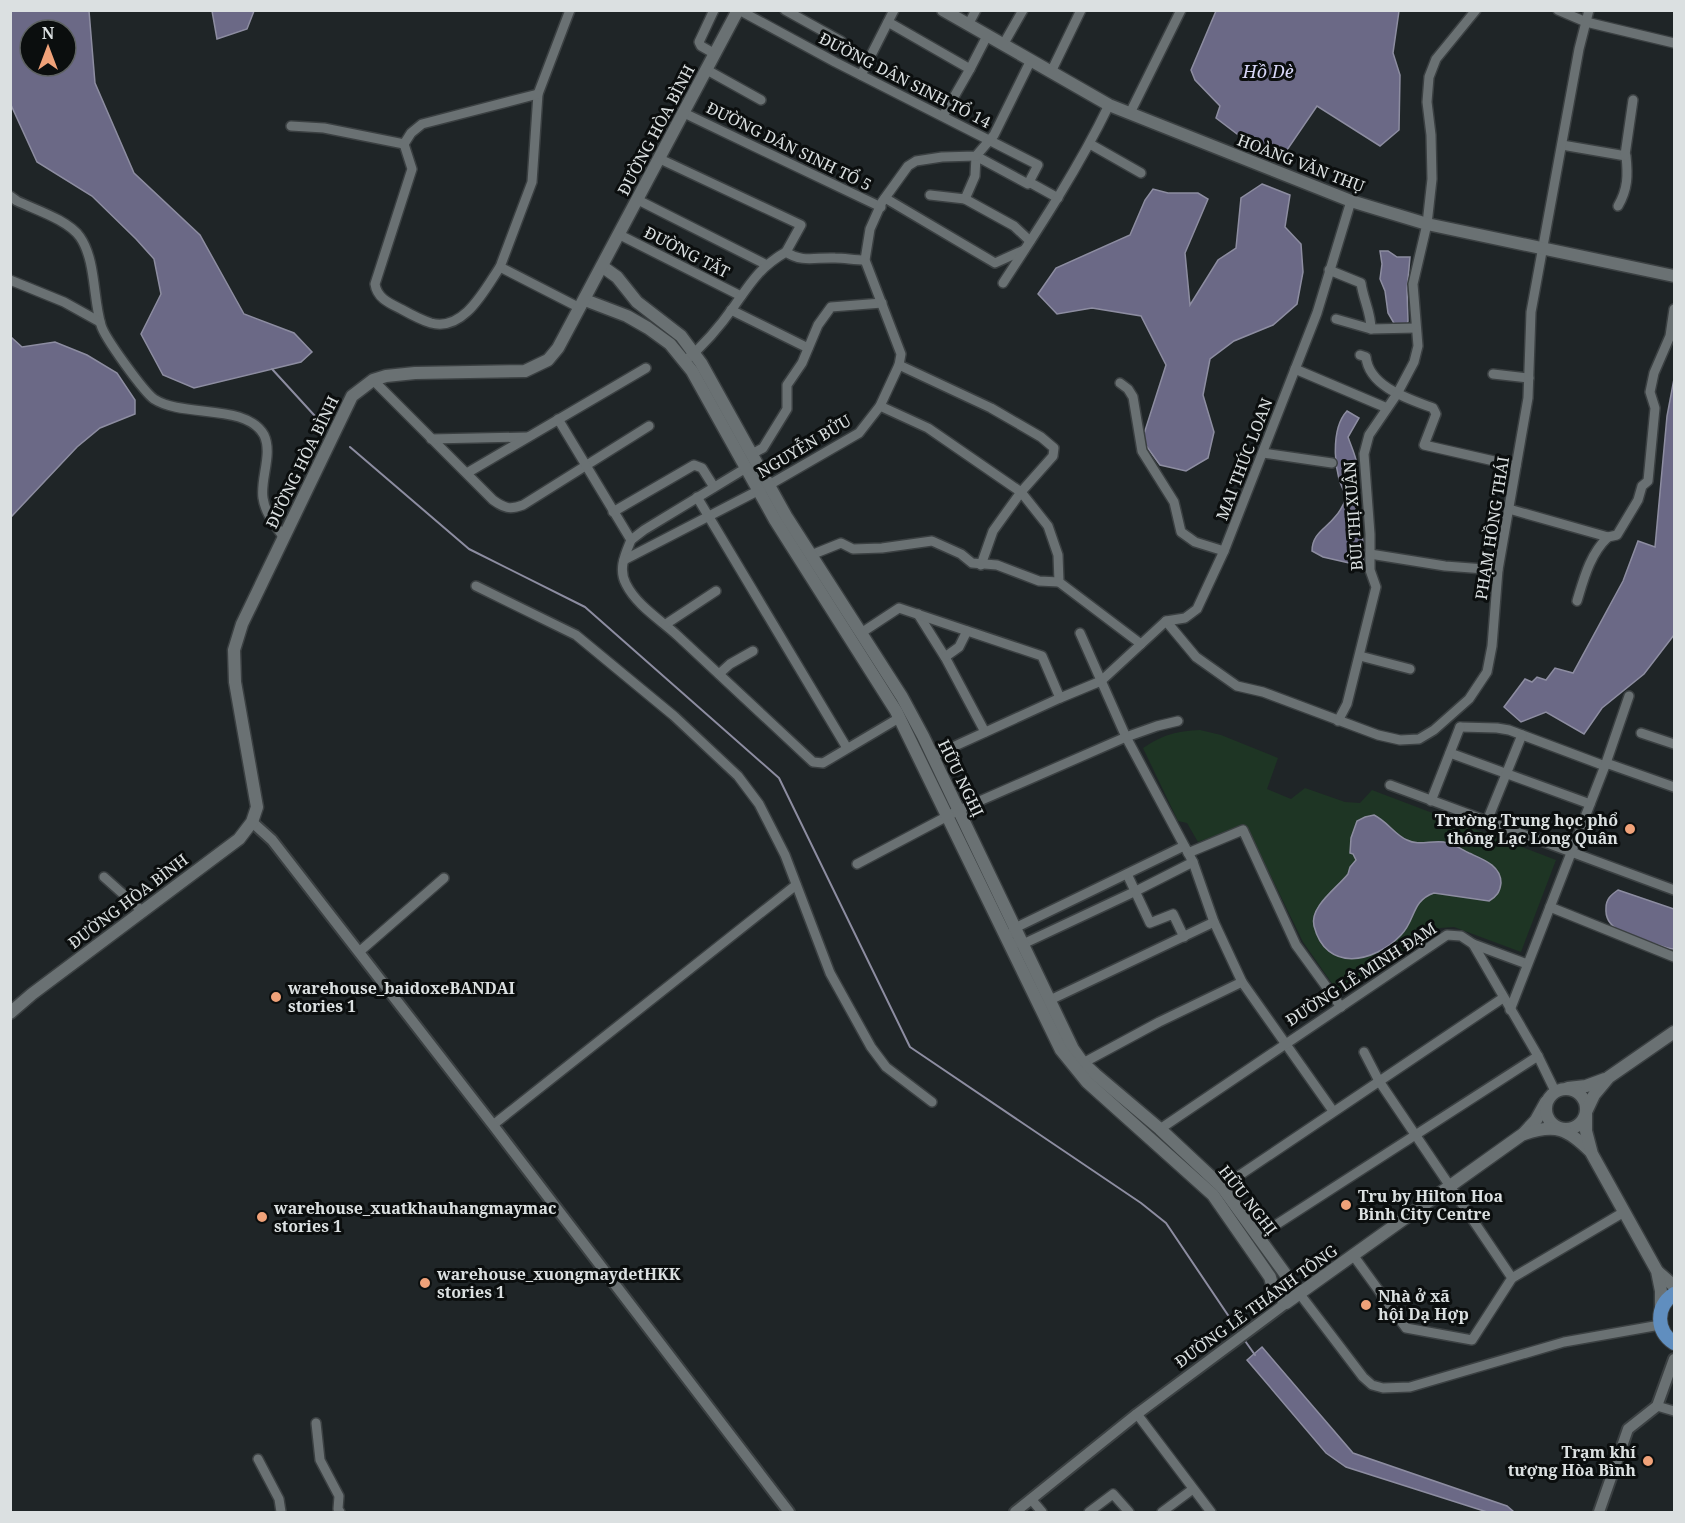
<svg xmlns="http://www.w3.org/2000/svg" width="1685" height="1523" font-family="'Noto Serif',serif">
	<style>
		.green { fill: #1e3524 }
		.water { fill: #6b6986; stroke: #8d8da1; stroke-width: 1.5; fill-rule: evenodd }
		.lines { fill: none; stroke-linecap: round; stroke-linejoin: round }
		.stream { stroke: #8d8da1; stroke-width: 2 }
		.minor-casing { stroke: #3b4042; stroke-width: 12 }
		.tertiary-casing { stroke: #3b4042; stroke-width: 14 }
		.secondary-casing { stroke: #3b4042; stroke-width: 15 }
		.primary-casing { stroke: #3b4042; stroke-width: 16 }
		.minor { stroke: #6a7173; stroke-width: 9 }
		.tertiary { stroke: #6a7173; stroke-width: 10 }
		.secondary { stroke: #6a7173; stroke-width: 12 }
		.primary { stroke: #608ebf; stroke-width: 14 }
		.poi-dot { fill: #f0a279; stroke: #0b0e0e; stroke-width: 2 }
		.labels { text-anchor: middle; dominant-baseline: central; stroke-width: 6; stroke-linejoin: round; paint-order: stroke }
		.street-label { font-size: 16px; fill: #dbe0e1; stroke: #0b0e0e }
		.poi-label { font-size: 16px; font-weight: bold; fill: #dbe0e1; stroke: #0b0e0e; text-anchor: start }
		.water-label { font-size: 18px; font-style: italic; fill: #d7d6f7; stroke: #0b0e0e }
	</style>
	<rect width="100%" height="100%" fill="#1f2527"/>
	<!-- green -->
	<path class="green" d="M1200,730L1221,735L1278,758L1267,789L1291,799L1305,788L1345,802L1360,803L1372,790L1556,860L1521,952L1454,927L1440,928L1340,995L1303,942L1246,825L1198,842L1187,823L1178,821L1143,748C1163,735 1176,731 1200,730Z"/>
	<!-- water -->
	<g class="water">
		<path d="M10,11H89L95,83L134,173L200,235L244,314L294,333L312,352L301,362L194,388L163,375L141,334L161,294L154,259L136,239L92,196L37,162L11,105ZM30,30H66V66H30Z"/>
		<path d="M212,11V10L254,11L247,29L217,39Z"/>
		<path d="M1216,11H1399L1393,53L1400,75L1399,130L1380,146L1317,106L1285,153L1253,146L1216,118L1220,106L1195,80L1191,70Z"/>
		<path d="M1262,184L1290,195L1285,227L1301,244L1303,272L1297,304L1273,325L1234,341L1210,359L1203,395L1214,432L1208,458L1186,471L1160,465L1142,440L1166,365L1141,316L1092,308L1057,314L1038,294L1056,268L1130,235L1145,200L1153,189L1168,193H1198L1208,199L1185,253L1190,305L1218,260L1236,248L1241,198Z"/>
		<path d="M1380,251H1388L1397,257H1410L1407,290L1408,321L1406,326L1395,325L1388,313L1385,291L1380,279L1382,264Z"/>
		<path d="M11,337L22,347L55,342L87,355L117,373L135,400V414L100,428L77,447L11,517Z"/>
		<path d="M1674,379V635L1644,674L1602,708L1584,734L1546,712L1521,722L1504,707L1525,679L1532,682L1537,677L1546,680L1555,668L1573,673L1623,581L1638,541L1655,547L1667,416Z"/>
		<path d="M1347,411L1359,418L1348,437C1351,446 1356,456 1357,465C1359,482 1355,500 1359,518C1362,533 1365,548 1364,564L1362,566L1323,557L1312,551C1312,534 1325,529 1334,518C1340,512 1344,504 1347,496C1333,478 1330,429 1347,411Z"/>
		<path d="M1374,815C1388,822 1395,835 1407,840C1418,846 1432,840 1444,842C1453,843 1461,849 1469,853C1482,859 1501,865 1501,883C1500,892 1497,896 1489,901L1434,893C1411,901 1416,920 1401,935C1374,963 1326,973 1314,926C1309,907 1337,888 1348,874L1350,867L1356,860L1353,854L1350,853L1351,838L1357,821L1365,817Z"/>
		<path d="M1618,890L1674,909V949C1667,949 1659,945 1652,943C1635,937 1604,932 1606,908C1606,899 1611,895 1618,890Z"/>
		<path d="M1262,1347L1353,1453L1507,1506L1514,1512H1487L1346,1467L1326,1453L1247,1360Z"/>
	</g>
	<g class="lines">
		<!-- stream -->
		<g class="stream">
			<path d="M272,369L325,427"/>
			<path d="M350,447L469,549L585,607L779,778L910,1047L1141,1203L1166,1223L1240,1333"/>
			<path d="M1243,1338L1255,1355"/>
		</g>
		<defs>
			<g id="minor">
				<path d="M570,10L538,94L532,182L500,267L580,308"/>
				<path d="M714,10L699,42L701,46L715,54"/>
				<path d="M739,10L835,62L1038,165L1028,184L976,156L975,176L965,199L930,195"/>
				<path d="M785,10L841,41"/>
				<path d="M1558,10L1586,22L1674,43"/>
				<path d="M888,22L970,69L987,36"/>
				<path d="M968,25L976,10"/>
				<path d="M1003,45L1023,10"/>
				<path d="M707,70L761,100"/>
				<path d="M1051,72L1081,10"/>
				<path d="M861,75L894,10"/>
				<path d="M684,113L881,207"/>
				<path d="M1130,113L1181,10"/>
				<path d="M943,116L970,69"/>
				<path d="M291,126L324,128L404,144"/>
				<path d="M1090,144L1141,173"/>
				<path d="M1562,145L1626,156C1628,175 1628,189 1618,206"/>
				<path d="M1625,155L1633,100"/>
				<path d="M660,159L801,225L786,252"/>
				<path d="M1029,182L1058,198"/>
				<path d="M10,196L17,201C36,210 68,220 80,237C96,260 93,299 101,325C104,337 144,392 154,399C183,418 246,403 264,435C273,454 260,479 263,498C265,513 276,526 284,538"/>
				<path d="M885,198L995,263L1024,250"/>
				<path d="M965,199L1014,226L1030,241"/>
				<path d="M638,200L767,265"/>
				<path d="M620,235L741,296"/>
				<path d="M500,267C485,289 464,332 431,323C421,320 410,314 401,309C389,303 377,298 375,284L412,169L404,144L411,133L422,124L538,94"/>
				<path d="M1329,270L1361,283C1363,299 1371,312 1371,329L1416,328"/>
				<path d="M10,280L64,302L100,322"/>
				<path d="M1003,283C1041,225 1079,167 1109,105"/>
				<path d="M731,310L808,348"/>
				<path d="M1336,319L1371,329"/>
				<path d="M1360,355L1366,357C1369,387 1409,399 1433,408L1436,414L1424,445L1516,466"/>
				<path d="M685,361C703,346 721,325 735,305C751,282 761,266 786,252C802,263 817,257 835,258C845,258 854,260 865,260"/>
				<path d="M899,365L991,408L1041,437L1054,448L1053,456L1021,492L993,531L981,565"/>
				<path d="M1295,369L1387,408"/>
				<path d="M1493,374L1529,378"/>
				<path d="M373,380L493,500C504,508 510,510 523,505L649,426"/>
				<path d="M1120,383L1128,389L1133,397L1142,451L1174,502L1181,532L1195,542L1224,551"/>
				<path d="M880,406L928,428L1021,492L1048,526L1058,555L1059,582L1141,644"/>
				<path d="M558,419L631,540C625,555 618,569 626,584C637,606 661,620 678,636C723,678 768,720 813,762L823,763L899,718"/>
				<path d="M431,439L528,437"/>
				<path d="M1263,453L1332,463"/>
				<path d="M752,454L763,448L787,409V385L802,363L818,325L831,307L882,303"/>
				<path d="M467,473L646,368"/>
				<path d="M697,497L847,748"/>
				<path d="M1509,509L1608,537L1617,535L1638,500L1642,486L1648,481L1655,408L1650,392L1654,373L1670,336L1674,309"/>
				<path d="M613,512L694,465L702,468L714,487"/>
				<path d="M631,540L644,530L746,468"/>
				<path d="M1370,554L1445,566L1498,570"/>
				<path d="M811,555L841,543L853,549L882,548L932,541L961,554L972,563L997,565L1039,581L1059,582"/>
				<path d="M624,560L769,485L859,433L880,406L899,365L901,354L865,260L870,229L882,202L908,166L916,161L942,157L976,156L994,135L1031,60"/>
				<path d="M476,586L576,635L674,716L738,776L759,804L785,855L830,973L871,1047L886,1067L932,1102"/>
				<path d="M1577,601C1584,578 1590,554 1608,537"/>
				<path d="M918,614L945,657L985,732"/>
				<path d="M1166,621L1196,657L1237,686L1263,692L1378,735L1400,740L1419,739L1434,730L1469,699L1487,672L1492,646L1498,570L1528,398L1531,312L1579,49L1589,10"/>
				<path d="M666,624L716,591"/>
				<path d="M861,633L899,608L1042,656L1060,698L933,756"/>
				<path d="M1080,633L1126,737L1193,862L1214,922L1242,982L1333,1111"/>
				<path d="M1360,656L1410,669"/>
				<path d="M945,657L959,647L967,631"/>
				<path d="M719,674L730,664L753,651"/>
				<path d="M1060,698L1101,681L1166,621L1185,618L1197,609L1224,551L1317,313L1351,201"/>
				<path d="M1338,721L1347,704L1376,587L1370,570V534L1364,454L1369,435L1397,394L1414,362L1418,346L1413,284L1427,224L1432,179L1431,135L1427,102L1429,77L1436,59L1476,10"/>
				<path d="M1460,727L1497,728L1509,730L1605,766"/>
				<path d="M1641,733L1674,744"/>
				<path d="M1450,753L1590,804"/>
				<path d="M1606,763L1674,787"/>
				<path d="M1390,785L1674,890"/>
				<path d="M1431,801L1460,727"/>
				<path d="M1487,821L1522,735"/>
				<path d="M1188,853L1243,830L1296,945L1341,1007"/>
				<path d="M857,864L959,810L1126,737L1157,726L1178,721"/>
				<path d="M1127,874L1150,923L1173,914L1184,937"/>
				<path d="M104,877L142,911"/>
				<path d="M1550,907L1674,957"/>
				<path d="M1012,933L1015,928L1184,846"/>
				<path d="M1016,942L1023,944L1136,891L1193,862"/>
				<path d="M1473,944L1527,964"/>
				<path d="M359,952L444,878"/>
				<path d="M1050,1000L1214,922"/>
				<path d="M1510,1010L1606,763L1629,696"/>
				<path d="M1083,1063L1159,1022L1242,982"/>
				<path d="M493,1125L796,885"/>
				<path d="M1160,1129L1447,935L1461,936L1473,944L1538,1056L1555,1091"/>
				<path d="M1222,1187L1503,998"/>
				<path d="M1257,1237L1538,1056"/>
				<path d="M1353,1255L1406,1328L1472,1340L1512,1278L1379,1081L1364,1052"/>
				<path d="M1512,1278L1624,1212"/>
				<path d="M1299,1293L1363,1377L1372,1385L1383,1388L1410,1387L1564,1342L1660,1325"/>
				<path d="M1657,1406L1674,1411"/>
				<path d="M1137,1414L1211,1512"/>
				<path d="M316,1423L320,1460L339,1496L338,1509L340,1512"/>
				<path d="M258,1459L279,1499L281,1512"/>
				<path d="M1031,1499L1042,1512"/>
				<path d="M1089,1512L1113,1494L1129,1512"/>
				<path d="M1162,1512L1193,1489"/>
			</g>
			<g id="tertiary">
				<path d="M252,822L272,840L493,1125L789,1512"/>
				<path d="M1015,1512L1137,1414L1286,1303"/>
				<path d="M1599,1512L1628,1429L1657,1406L1674,1359"/>
			</g>
			<g id="secondary">
				<path d="M943,10L1109,105L1351,201L1427,224L1674,276"/>
				<path d="M603,267L617,277L637,302L681,336L701,363L786,516L902,697L923,736L1073,1049L1083,1063L1095,1074L1160,1129L1222,1187L1299,1293"/>
				<path d="M585,300L627,316L648,328L670,344L692,371L775,520L896,711L1061,1050L1087,1082L1213,1195L1270,1277L1273,1288L1286,1303L1523,1134L1536,1120L1546,1102"/>
				<path d="M10,1013L32,994L239,839L252,822L257,807L235,682L234,650L242,624L352,396L373,380L386,376L415,373L525,371L548,360L558,348L738,10"/>
				<path d="M1568,1088L1586,1086L1605,1079"/>
				<circle cx="1566" cy="1109" r="20"/>
				<path d="M1524,1134C1556,1123 1568,1129 1591,1152"/>
				<path d="M1658,1272L1674,1286"/>
				<path d="M1661,1311V1291L1657,1271L1592,1154L1586,1131V1112L1594,1095L1609,1077L1674,1032"/>
			</g>
			<path id="primary" d="M1674,1294C1655,1307 1656,1331 1674,1343"/>
		</defs>
		<!-- minor casing -->
		<use href="#minor" class="minor-casing"/>
		<!-- tertiary casing -->
		<use href="#tertiary" class="tertiary-casing"/>
		<!-- secondary casing -->
		<use href="#secondary" class="secondary-casing"/>
		<!-- primary casing -->
		<use href="#primary" class="primary-casing"/>
		<!-- minor -->
		<use href="#minor" class="minor"/>
		<!-- tertiary -->
		<use href="#tertiary" class="tertiary"/>
		<!-- secondary -->
		<use href="#secondary" class="secondary"/>
		<!-- primary -->
		<use href="#primary" class="primary"/>
	</g>
	<!-- markers -->
	<g class="poi-dot">
		<circle cx="1630" cy="829" r="6"/>
		<circle cx="276" cy="997" r="6"/>
		<circle cx="1346" cy="1205" r="6"/>
		<circle cx="262" cy="1217" r="6"/>
		<circle cx="425" cy="1283" r="6"/>
		<circle cx="1366" cy="1305" r="6"/>
		<circle cx="1648" cy="1461" r="6"/>
	</g>
	<g class="labels">
		<!-- street labels -->
		<g class="street-label">
			<text transform="translate(905 80) rotate(27)">ĐƯỜNG DÂN SINH TỔ 14</text>
			<text transform="translate(656 130) rotate(-62)">ĐƯỜNG HÒA BÌNH</text>
			<text transform="translate(789 146) rotate(26)">ĐƯỜNG DÂN SINH TỔ 5</text>
			<text transform="translate(1301 163) rotate(21)">HOÀNG VĂN THỤ</text>
			<text transform="translate(687 252) rotate(27)">ĐƯỜNG TẮT</text>
			<text transform="translate(804 446) rotate(-31)">NGUYỄN BỬU</text>
			<text transform="translate(1244 459) rotate(-69)">MAI THÚC LOAN</text>
			<text transform="translate(302 462) rotate(-64)">ĐƯỜNG HÒA BÌNH</text>
			<text transform="translate(1353 516) rotate(-94)">BÙI THỊ XUÂN</text>
			<text transform="translate(1492 528) rotate(-81)">PHẠM HỒNG THÁI</text>
			<text transform="translate(961 778) rotate(64)">HỮU NGHỊ</text>
			<text transform="translate(128 901) rotate(-37)">ĐƯỜNG HÒA BÌNH</text>
			<text transform="translate(1361 974) rotate(-33)">ĐƯỜNG LÊ MINH ĐẠM</text>
			<text transform="translate(1248 1200) rotate(52)">HỮU NGHỊ</text>
			<text transform="translate(1256 1306) rotate(-36)">ĐƯỜNG LÊ THÁNH TÔNG</text>
		</g>
		<!-- poi labels -->
		<g class="poi-label">
			<text x="1618" y="820" text-anchor="end">Trường Trung học phổ<tspan x="1618" dy="18">thông Lạc Long Quân</tspan></text>
			<text x="288" y="988">warehouse_baidoxeBANDAI<tspan x="288" dy="18">stories 1</tspan></text>
			<text x="1358" y="1196">Tru by Hilton Hoa<tspan x="1358" dy="18">Binh City Centre</tspan></text>
			<text x="274" y="1208">warehouse_xuatkhauhangmaymac<tspan x="274" dy="18">stories 1</tspan></text>
			<text x="437" y="1274">warehouse_xuongmaydetHKK<tspan x="437" dy="18">stories 1</tspan></text>
			<text x="1378" y="1296">Nhà ở xã<tspan x="1378" dy="18">hội Dạ Hợp</tspan></text>
			<text x="1636" y="1452" text-anchor="end">Trạm khí<tspan x="1636" dy="18">tượng Hòa Bình</tspan></text>
		</g>
		<!-- water labels -->
		<g class="water-label">
			<text x="1268" y="71">Hồ Dè</text>
		</g>
	</g>
	<!-- border -->
	<rect width="1685" height="1523" fill="none" stroke="#dbe0e1" stroke-width="24"/>
	<!-- north arrow -->
	<g transform="translate(48 48)"><circle r="28" fill="#0b0e0e" stroke="#5e6262" stroke-width="1.5"/>
	<path d="M0-4.5L10 22L0 15L-10 22Z" fill="#f0a279"/>
	<text y="-9" font-size="16" font-weight="bold" text-anchor="middle" fill="#dbe0e1">N</text>
	</g>
</svg>
